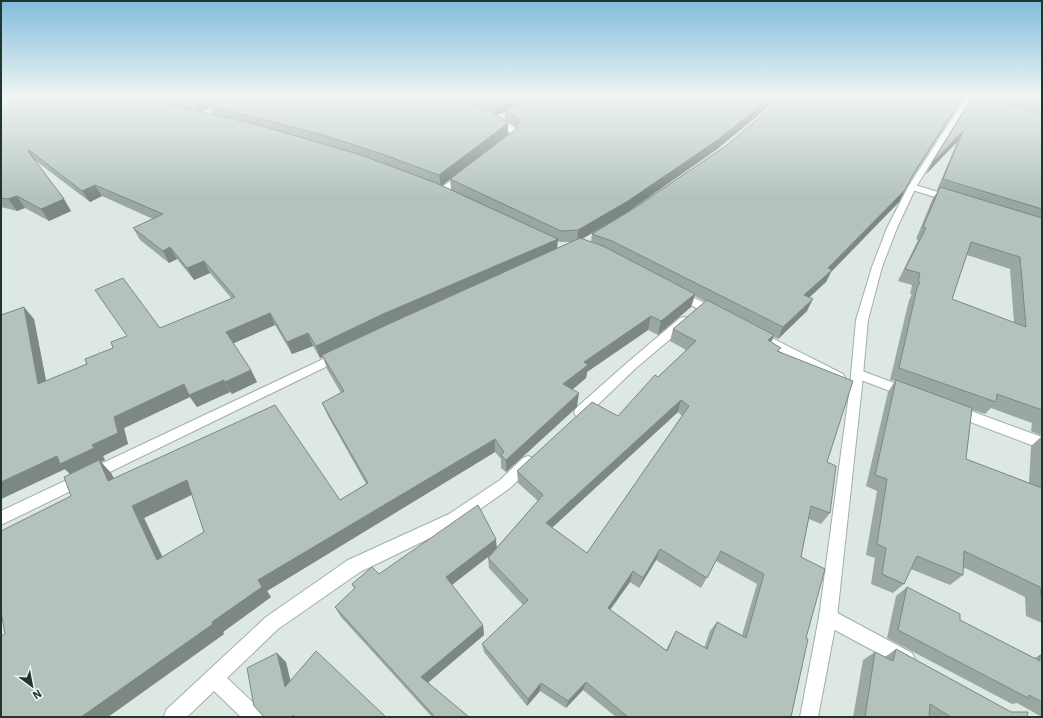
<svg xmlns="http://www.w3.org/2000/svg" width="1043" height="718" font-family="'IBM Plex Sans',sans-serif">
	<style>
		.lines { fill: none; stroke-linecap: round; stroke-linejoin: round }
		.minor-casing { stroke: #a1afa9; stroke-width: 2 }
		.tertiary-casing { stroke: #a1afa9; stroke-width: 2 }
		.minor { fill: #fff; fill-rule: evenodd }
		.tertiary { fill: #fff; fill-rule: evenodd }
		.wall { fill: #9aa8a1; fill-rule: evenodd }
		.shaded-wall { fill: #7d8883 }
		.building { fill: #b3c3bb; stroke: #7d8883; fill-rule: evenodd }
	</style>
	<rect width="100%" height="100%" fill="#dee8e3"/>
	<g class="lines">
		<defs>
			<g id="minor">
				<path d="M491,117C500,116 513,125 518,132C515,139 509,146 501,145V141L509,136L510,132L491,121Z"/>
				<path d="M463,172L467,175L466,177L445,193H439L438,191L439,189Z"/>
				<path d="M912,184L954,197L955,199L951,202L909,189L908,187L909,185Z"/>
				<path d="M678,290L719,310L721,313L719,316H711L674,296L673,294L674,292Z"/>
				<path d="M684,317L688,318L690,321L688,324L636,368L586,416L581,417L576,416L574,412L576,408L628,362L680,318Z"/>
				<path d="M756,330L843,374L845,377L843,380L839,382L835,380L752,337L750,334L752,331Z"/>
				<path d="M338,352L342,353L344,356L342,359L1,525V511Z"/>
				<path d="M857,369L910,389L912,392L910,395L906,397L853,377L851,374L853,371Z"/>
				<path d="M957,406L1042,437V449L952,415L950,411L952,407Z"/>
				<path d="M528,456L533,458L535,462L533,466L510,488L459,524L360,572L278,629L227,678L261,710L263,717H241L214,691L187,717H164L166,710L266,617L348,560L449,514L500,480L523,458Z"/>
				<path d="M828,608L912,653L915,659L912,665L906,668L900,665L822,623L819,617L822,611Z"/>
			</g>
			<path id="tertiary" d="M965,98H971L916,187L897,228L882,267L868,320L862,386L837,617L818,717H800L819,617L850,386L856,320L872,267L887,228L908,187Z"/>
		</defs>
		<!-- minor casing -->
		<use href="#minor" class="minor-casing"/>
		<!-- tertiary casing -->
		<use href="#tertiary" class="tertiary-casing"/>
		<!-- minor -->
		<use href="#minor" class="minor"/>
		<!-- tertiary -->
		<use href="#tertiary" class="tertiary"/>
	</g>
	<!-- wall -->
	<g class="wall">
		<path d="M1,98H779L716,150L626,213L582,239L591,242L592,234L636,207L727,145L782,98H963L909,182L899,202L831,272L826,282L809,297L807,311L778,339L774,337L771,342L779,352L827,462L830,513L821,524L809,519L801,557L806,638L791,717H616L583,690L566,708L540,691L527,706L484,652L482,644L523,605L489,568L488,558L489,556L452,585L483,625L484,635L428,683L469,717H432L341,617L335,607L354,589L352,584L379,574L496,548L538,501L518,483L517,471L618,416L658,377L686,350L670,341L673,329L706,302L695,296L691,307L658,335L648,330L587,372L586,378L572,390L577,407L506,472L501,468V459L495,452L267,591L271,597L223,632L224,634L108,717H1L5,634L71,496L70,474L65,469L1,499L34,319L46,381L87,364L113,348L232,299L210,273L194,280L177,259L169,263L140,240L133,228L153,219L102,196L90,202L36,161V162L64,199L71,211L49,221L25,208L17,211L1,207ZM209,108L212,114L201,112ZM505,112V120L496,115ZM508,122L517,128L508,135ZM450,179L451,190L442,186ZM557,241L560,242H572L557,249ZM275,325L292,354L313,346L320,358L323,357L327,369L341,393L322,403L328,416L366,484L340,500L114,478L111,473L101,462L105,460L103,456L128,444L124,428L190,397L197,407L230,392L232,394L257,382L251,370L233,343ZM678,412L682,416L587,553L552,528ZM192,495L204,532L163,557L144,518ZM656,560L701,588L716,561L757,584L742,635L717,622L710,631L704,648L676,631L671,640L666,650L610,610L630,582L639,588Z"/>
		<path d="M972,98H1042V436L1031,431L1032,423L991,408L985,414L972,410L966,459L1029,483L1031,446L1042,436V623L1026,616L1025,597L963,567V575L950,585L911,569L904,584L893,593L871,584L875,558L866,555L877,491L866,486L888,392L895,381L890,380L909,300L912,294H910L912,285L898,281L918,240L916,239L933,198L938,191L937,190L957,142L926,174ZM967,255L1010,269L1014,323L952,299Z"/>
		<path d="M907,587L960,620L1034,658L1040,655L1042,656V717L1017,703L1012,704L887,638L896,596Z"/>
		<path d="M896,649L1011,712L1027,717H853L863,660L875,652L885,657Z"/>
	</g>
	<!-- shaded-wall -->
	<g class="shaded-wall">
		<path d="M205,98H231L208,105L209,108L200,112L195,102Z"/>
		<path d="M516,98H546L505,110V112L496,115V105Z"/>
		<path d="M770,98H779L716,150L626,213L577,242L578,230Z"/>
		<path d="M962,98H963L908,184L914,173Z"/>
		<path d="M508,122V135L441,186L439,175Z"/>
		<path d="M963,131L957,142L926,174L932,163Z"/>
		<path d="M29,150L36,161L35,162L28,151Z"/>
		<path d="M95,185L102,196L90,202L82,191Z"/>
		<path d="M905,190L899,202L831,272L826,282L799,307L804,295L828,268Z"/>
		<path d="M17,196L25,208L17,211L8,199Z"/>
		<path d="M64,199L71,211L49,221L41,209Z"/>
		<path d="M558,239L557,251L322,355L323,357L320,358L316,346L383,314Z"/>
		<path d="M170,247L177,259L169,263L163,251Z"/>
		<path d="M204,261L210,273L194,280L187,268Z"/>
		<path d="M695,294L691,307L658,335L661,321Z"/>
		<path d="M813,299L807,311L778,339L783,327Z"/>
		<path d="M24,307L34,319L49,396L38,384Z"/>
		<path d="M270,313L275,325L232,344L226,332Z"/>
		<path d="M651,316L648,330L587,372L586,378L562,398L563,384L584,362Z"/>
		<path d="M308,333L313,346L292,354L287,342Z"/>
		<path d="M774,335L769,347L768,340Z"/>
		<path d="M251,370L257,382L232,394L225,382Z"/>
		<path d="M224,380L230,392L197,407L190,397L124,428L128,444L103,456L105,460L101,462L111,473L121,493L72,476L65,469L1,499V482L57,456L114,417L184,384Z"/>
		<path d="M579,393L577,407L506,472V460Z"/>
		<path d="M681,400L678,412L545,534L546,523Z"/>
		<path d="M495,439V452L267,591L271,597L223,632L224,634L108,717H81L212,622L258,580Z"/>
		<path d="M187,480L197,492L144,518L169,572L157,560L132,506Z"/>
		<path d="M496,539L497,550L449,587L446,577Z"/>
		<path d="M660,549L656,560L639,588L643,578Z"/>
		<path d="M633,571L630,582L605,617L608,608Z"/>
		<path d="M483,625L484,635L425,685L421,677Z"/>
		<path d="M277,653L286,662L294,695L285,687Z"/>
		<path d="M586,682L583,690L566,708L568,701Z"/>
		<path d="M541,683L540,691L527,706L528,699Z"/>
	</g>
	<!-- building -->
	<g class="building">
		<path d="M1,98H140L255,124L361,155L436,183L558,239L383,314L316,346L308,333L287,342L270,313L226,332L251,370L225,382L224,380L189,395L184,384L114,417L118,433L92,445L94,448L60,464L57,456L1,482V315L24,307L38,384L87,364L85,359L113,348L111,342L127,336L95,290L123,278L160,328L235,297L204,261L187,268L170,247L163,251L133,228L163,214L95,185L82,191L29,150L28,151L64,199L41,209L17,196L8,199L1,198Z"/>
		<path d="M175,98H205L195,102Z"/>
		<path d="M223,98H457L487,110L508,122L507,124L439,175L382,154L323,135L208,105Z"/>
		<path d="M476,98H516L496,105Z"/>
		<path d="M537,98H770L719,139L628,201L578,230L561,231L450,179L516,129L519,122L518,119L505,110Z"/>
		<path d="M782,98H962L914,173L905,190L828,268L832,270L804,295L813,299L783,327L612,241L592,234L636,207L727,145Z"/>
		<path d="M972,98H980L1042,113V209L943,179L963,131L932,163Z"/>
		<path d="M1007,98H1042V106Z"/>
		<path d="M940,187L1042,218V410L997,394L996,402L899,368L917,288L920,282H918L920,273L905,269L926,228L923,227ZM971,242L1020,257L1026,327L952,299Z"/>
		<path d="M580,238L603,246L695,294L661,321L651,316L584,362L588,365L563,384L579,393L506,460L501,455L504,452L495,439L258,580L262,587L212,622L213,624L81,717H1V636L5,634L1,612V531L71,496L64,477L99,460L108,481L275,405L340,500L368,483L322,403L344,391L322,355L393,322ZM187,480L204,532L157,560L132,506Z"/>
		<path d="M707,300L774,335L768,340L781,348L777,351L853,381L827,462L836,466L830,513L811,506L801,557L825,569L806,638L808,639L791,717H628L586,682L568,701L541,683L528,699L482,644L528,600L488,558L543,495L517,471L592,402L618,416L655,375L658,377L696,341L673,329ZM681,400L689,406L587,553L546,523ZM660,549L707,578L721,551L764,574L746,638L717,622L707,649L676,631L667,651L608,608L633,571L643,578Z"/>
		<path d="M896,380L972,408L966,459L1042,488V487V604L1040,587L964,551L963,575L917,556L904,584L882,574L886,548L877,544L887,479L875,475Z"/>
		<path d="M478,505L496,539L446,577L483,625L421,677L469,717H435L335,607L355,588L352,584L372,567L379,574Z"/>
		<path d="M907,587L960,614V620L1040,661V655L1042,656V702L1029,695L1028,698L898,630Z"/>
		<path d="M896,649L1011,712H1028L1027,717H951L930,704L929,717H865L875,652L893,661Z"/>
		<path d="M316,651L386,717H294L293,715L291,717H264L254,706L247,668L277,653L285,687Z"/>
	</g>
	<!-- sky -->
	<linearGradient id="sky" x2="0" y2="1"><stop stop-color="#81bcdc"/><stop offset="0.49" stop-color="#f0f5f2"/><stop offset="1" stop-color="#f0f5f2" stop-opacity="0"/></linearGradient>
	<rect width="1043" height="198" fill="url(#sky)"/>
	<!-- border -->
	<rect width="1043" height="718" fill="none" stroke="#20372f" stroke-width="4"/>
	<!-- north arrow -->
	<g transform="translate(32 686) rotate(148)" stroke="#eef5f1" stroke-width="3" paint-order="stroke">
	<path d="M0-3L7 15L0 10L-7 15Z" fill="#20372f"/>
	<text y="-6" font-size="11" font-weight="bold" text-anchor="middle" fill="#20372f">N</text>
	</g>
</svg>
